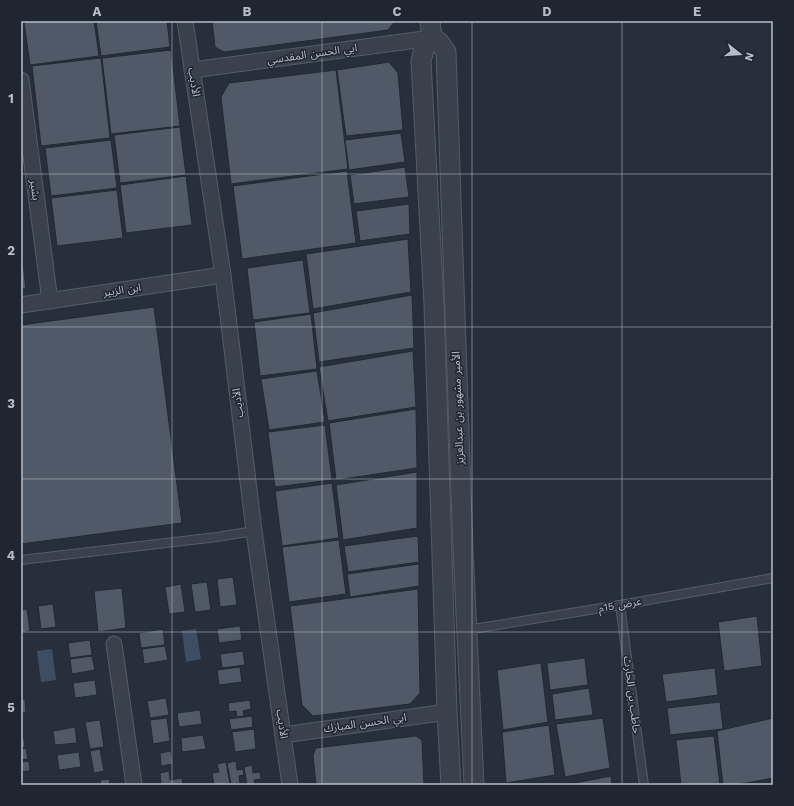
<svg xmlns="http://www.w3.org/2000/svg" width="794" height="806" font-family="'Work Sans','Noto Sans Arabic',sans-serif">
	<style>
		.water { fill: #3f4d63 }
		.building { fill: #505967; stroke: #222833 }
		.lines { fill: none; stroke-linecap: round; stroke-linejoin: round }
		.service-casing { stroke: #565c67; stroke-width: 10 }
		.minor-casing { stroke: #565c67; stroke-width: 17 }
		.tertiary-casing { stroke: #565c67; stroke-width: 21 }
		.service { stroke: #3b414c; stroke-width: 8 }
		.minor { stroke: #3b414c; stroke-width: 15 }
		.tertiary { stroke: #3b414c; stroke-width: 19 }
		.grid { fill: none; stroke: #b7bdc7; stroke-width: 1; stroke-opacity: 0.55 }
		.labels { text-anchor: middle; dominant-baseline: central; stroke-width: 3; stroke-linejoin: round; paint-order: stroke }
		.street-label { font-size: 11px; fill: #b7bdc7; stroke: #202631 }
		.neatline { fill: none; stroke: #b7bdc7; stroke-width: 1.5 }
		.grid-label { font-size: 13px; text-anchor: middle; font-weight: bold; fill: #b7bdc7 }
	</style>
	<rect width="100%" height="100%" fill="#272f3c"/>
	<!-- water -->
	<g class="water">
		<path d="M196,629L201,659L186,662L182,631Z"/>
		<path d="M52,649L56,680L41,682L37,651Z"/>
	</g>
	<!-- building -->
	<g class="building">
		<path d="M29,21H94L99,56L30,65L24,22Z"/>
		<path d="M96,21H167L170,47L101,56Z"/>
		<path d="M212,21H395L388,30L224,52L215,47Z"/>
		<path d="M171,50L180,126L111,134L102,58Z"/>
		<path d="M101,58L110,138L41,146L32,66Z"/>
		<path d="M389,62L398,73L403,130L346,136L337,70Z"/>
		<path d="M336,70L348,169L231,184L221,97L229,83Z"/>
		<path d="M180,127L186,175L120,183L114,135Z"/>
		<path d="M401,133L405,162L349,170L345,140Z"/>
		<path d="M111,140L117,188L51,196L45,148Z"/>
		<path d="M405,167L409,197L354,204L350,175Z"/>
		<path d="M347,171L356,243L242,259L233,186Z"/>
		<path d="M186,176L192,225L126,233L120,185Z"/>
		<path d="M117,190L123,238L57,246L51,198Z"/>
		<path d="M409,204L410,234L360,241L356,211Z"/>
		<path d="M408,239L411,292L313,309L306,254Z"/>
		<path d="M21,245L26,289H21Z"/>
		<path d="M303,260L310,313L253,320L247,268Z"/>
		<path d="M412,295L414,348L319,362L313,313Z"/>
		<path d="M154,307L182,523L21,544V325Z"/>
		<path d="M311,314L317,369L260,376L254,322Z"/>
		<path d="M413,351L416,407L328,421L319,367Z"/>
		<path d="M317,371L325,422L269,430L261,379Z"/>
		<path d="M416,409L417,468L336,480L329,423Z"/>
		<path d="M325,425L332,480L275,487L268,432Z"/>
		<path d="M417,472V528L343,540L336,485Z"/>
		<path d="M332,483L339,538L282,546L275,491Z"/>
		<path d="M418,536L419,562L348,572L344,546Z"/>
		<path d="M339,540L346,594L289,602L282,547Z"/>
		<path d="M419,564V586L350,597L347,574Z"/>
		<path d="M233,577L237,605L220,607L217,579Z"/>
		<path d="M207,582L211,610L195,612L191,584Z"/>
		<path d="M181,584L185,612L169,614L165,587Z"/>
		<path d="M122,588L126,628L98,632L94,591Z"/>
		<path d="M418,589L420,693L410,704L313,716L302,705L290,606Z"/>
		<path d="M53,604L56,627L41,629L38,606Z"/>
		<path d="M27,609L30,631L21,633V610Z"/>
		<path d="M757,616L762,666L724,671L718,622Z"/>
		<path d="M240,626L242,640L219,643L217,629Z"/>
		<path d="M163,629L165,645L141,648L139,633Z"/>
		<path d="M90,640L92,655L70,658L68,643Z"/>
		<path d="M165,646L168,660L144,664L142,649Z"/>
		<path d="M243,651L245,665L222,668L220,654Z"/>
		<path d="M92,656L95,670L72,674L70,659Z"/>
		<path d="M585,658L588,685L550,690L547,663Z"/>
		<path d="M541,663L548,722L503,730L497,670Z"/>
		<path d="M240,667L242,682L219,685L217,670Z"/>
		<path d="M715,668L718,695L666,702L662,674Z"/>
		<path d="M95,680L97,695L75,698L73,683Z"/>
		<path d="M589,688L593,715L555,720L552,694Z"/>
		<path d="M166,698L169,715L150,718L147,701Z"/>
		<path d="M21,699H25L26,713H21Z"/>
		<path d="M250,700L251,709L243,711L244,716L237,717L236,711L229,712L228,703Z"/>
		<path d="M720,702L723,729L670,735L667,708Z"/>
		<path d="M200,710L202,724L179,727L177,713Z"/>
		<path d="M252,716L253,727L231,730L229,719Z"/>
		<path d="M167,718L170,741L153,744L150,720Z"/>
		<path d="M603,718L610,768L565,777L556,724Z"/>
		<path d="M773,718V778L736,785H723L717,731Z"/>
		<path d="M100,720L104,747L90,749L85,722Z"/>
		<path d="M549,725L555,775L506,783L502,732Z"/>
		<path d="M75,727L77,743L55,745L53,731Z"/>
		<path d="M254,729L256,749L235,752L232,732Z"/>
		<path d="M21,733H23L25,747H21Z"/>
		<path d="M203,735L206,749L182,752L181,738Z"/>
		<path d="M416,736L422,740L424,785H316L313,755L316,748Z"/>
		<path d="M714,736L720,785H681L676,740Z"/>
		<path d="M26,748L28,759L21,760V749Z"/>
		<path d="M100,749L104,771L94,773L90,751Z"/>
		<path d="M171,751L173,764L161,766L160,753Z"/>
		<path d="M79,752L81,767L59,770L57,755Z"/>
		<path d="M29,761L30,771L21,772V762Z"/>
		<path d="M236,761L237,770L243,769L244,775L239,776L240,783L231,784L227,763Z"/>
		<path d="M226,762L230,784L214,785L212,773L219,772L217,764Z"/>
		<path d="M252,765L253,773L260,772L261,779L254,780L255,785H247L244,767Z"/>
		<path d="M169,771L170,780L182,778L183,785H161L160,773Z"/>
		<path d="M611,776L612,785H564Z"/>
		<path d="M109,779L110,785H101L100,780Z"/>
	</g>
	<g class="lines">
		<defs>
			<g id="service">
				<path d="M21,560L217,537L254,531"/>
				<path d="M620,605L644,785"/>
				<path d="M467,630L620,605L773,578"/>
			</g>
			<g id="minor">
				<path d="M185,21L223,275L254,531L290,785"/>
				<path d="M192,70L432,38"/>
				<path d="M21,80L50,301"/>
				<path d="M21,305L223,275"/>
				<path d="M114,644L134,785"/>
				<path d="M283,735L447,712"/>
			</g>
			<g id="tertiary">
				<path d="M430,21L432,38"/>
				<path d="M432,38L439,42L446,52L463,549L474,785"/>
				<path d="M432,38L426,42L421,61L434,305L447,712L451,785"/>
			</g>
		</defs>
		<!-- service casing -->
		<use href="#service" class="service-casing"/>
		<!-- minor casing -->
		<use href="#minor" class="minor-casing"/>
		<!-- tertiary casing -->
		<use href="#tertiary" class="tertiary-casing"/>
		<!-- service -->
		<use href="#service" class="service"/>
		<!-- minor -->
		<use href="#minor" class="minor"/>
		<!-- tertiary -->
		<use href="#tertiary" class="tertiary"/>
	</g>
	<!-- grid -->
	<path class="grid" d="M172,21V785M322,21V785M472,21V785M622,21V785M21,174H773M21,327H773M21,479H773M21,632H773"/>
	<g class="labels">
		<!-- street labels -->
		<g class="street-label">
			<text transform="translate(312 54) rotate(-8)">ابي الحسن المقدسي</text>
			<text transform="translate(194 82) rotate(81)">الأديب</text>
			<text transform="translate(35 190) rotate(83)">بشير</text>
			<text transform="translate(122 290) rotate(-8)">ابن الزبير</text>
			<text transform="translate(238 403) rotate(-97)">الأديب</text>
			<text transform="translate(458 408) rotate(-92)">الأمير مشهور بن عبدالعزيز</text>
			<text transform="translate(620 605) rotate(-10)">عرض 15م</text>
			<text transform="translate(632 695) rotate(83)">حاطب بن الحارث</text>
			<text transform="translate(365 723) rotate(-8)">ابي الحسن المبارك</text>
			<text transform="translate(282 724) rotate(82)">الأديب</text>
		</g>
	</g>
	<!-- border -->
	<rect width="794" height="806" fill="none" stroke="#202631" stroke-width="44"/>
	<!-- north arrow -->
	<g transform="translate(740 54) rotate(107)" stroke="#202631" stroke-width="3" paint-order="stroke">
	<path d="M0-3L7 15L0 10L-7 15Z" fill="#b7bdc7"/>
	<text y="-6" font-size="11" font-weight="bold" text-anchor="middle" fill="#b7bdc7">N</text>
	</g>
	<rect x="22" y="22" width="750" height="762" class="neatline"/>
	<g class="grid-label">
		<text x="97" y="16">A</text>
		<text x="247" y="16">B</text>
		<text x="397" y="16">C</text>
		<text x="547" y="16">D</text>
		<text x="697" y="16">E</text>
		<text x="11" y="103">1</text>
		<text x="11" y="255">2</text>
		<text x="11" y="408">3</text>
		<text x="11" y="560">4</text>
		<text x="11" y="712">5</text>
	</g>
</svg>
